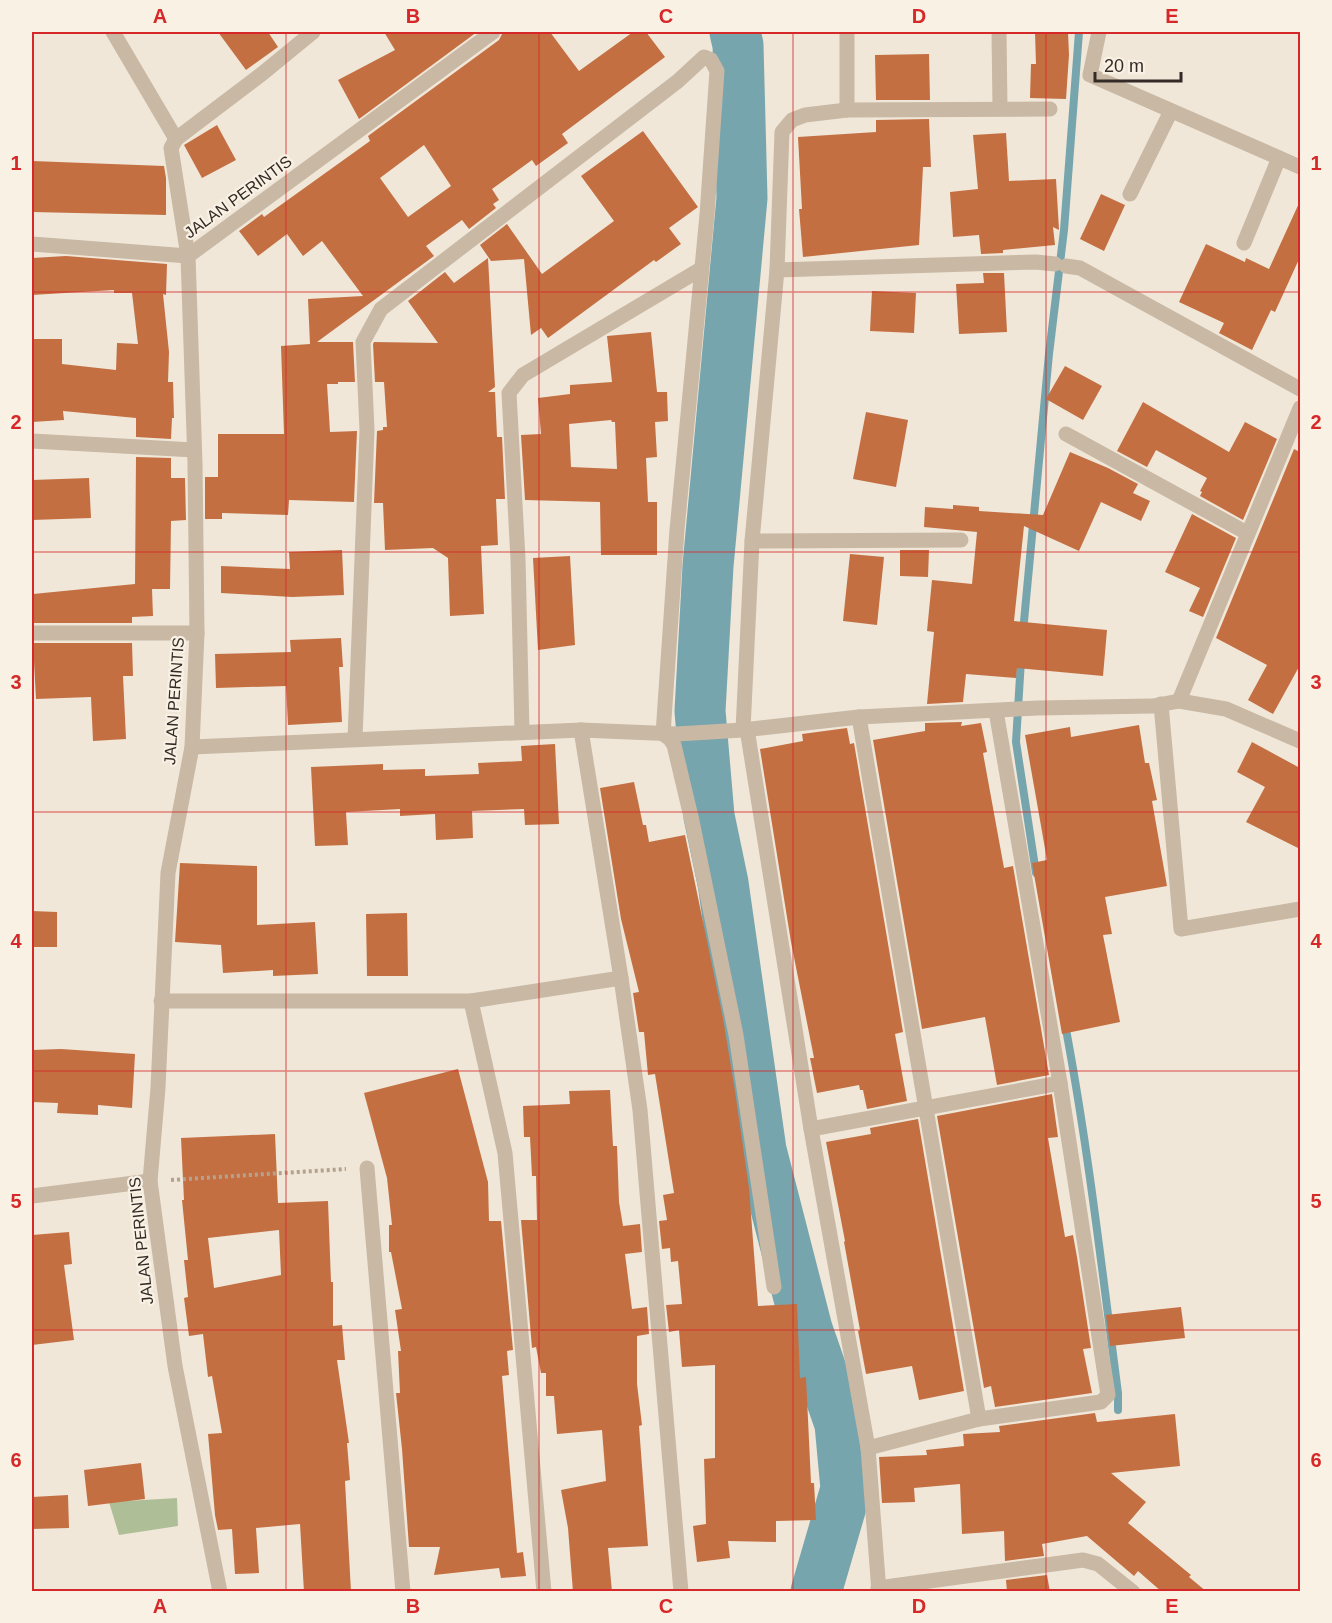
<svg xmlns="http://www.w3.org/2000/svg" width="1332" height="1623" font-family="Arial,sans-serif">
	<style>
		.green { fill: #aebf98 }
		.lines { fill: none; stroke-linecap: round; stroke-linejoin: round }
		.stream { stroke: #77a5ad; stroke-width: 8 }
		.river { stroke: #77a5ad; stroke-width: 51 }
		.building { fill: #c46f42; fill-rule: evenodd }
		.path { stroke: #b4a28e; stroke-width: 4; stroke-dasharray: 3 3; stroke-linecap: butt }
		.minor { stroke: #c8b8a4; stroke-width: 15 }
		.grid { fill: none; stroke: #d62828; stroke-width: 1.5; stroke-opacity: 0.55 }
		.labels { text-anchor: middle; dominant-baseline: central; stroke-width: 4.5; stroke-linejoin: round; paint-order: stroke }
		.street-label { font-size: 16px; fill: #342b26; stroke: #f8f1e4 }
		.neatline { fill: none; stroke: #d62828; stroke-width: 2 }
		.grid-label { font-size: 20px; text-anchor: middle; font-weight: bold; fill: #d62828 }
	</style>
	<rect width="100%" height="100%" fill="#f0e7d8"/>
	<!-- green -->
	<path class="green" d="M177,1498L178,1526L119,1535L109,1502Z"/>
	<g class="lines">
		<!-- stream -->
		<g class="stream">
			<path d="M1023,632L1049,354L1064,230L1079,32"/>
			<path d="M1021,660L1016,742L1036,873"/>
			<path d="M1065,1024C1088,1146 1102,1270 1118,1393V1410"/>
		</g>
		<!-- river -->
		<path class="river" d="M735,32L738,45L742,198L708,566L700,711L709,816L723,883L761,1150L807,1329L840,1424L846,1489L816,1592"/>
	</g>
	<!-- building -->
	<g class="building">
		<path d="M218,32H268L278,47L246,70Z"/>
		<path d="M384,32H477L359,119L338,80L395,50Z"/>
		<path d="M503,32H550L579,71L633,32H646L665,57L562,134L568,143L536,166L532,160L492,189L499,200L493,204L496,208L469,229L462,220L426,246L434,256L317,342H353L355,382H338V384H327L330,432L357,431L354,502L289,500L288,515L222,513V519H205V477H218V434H284L281,346L310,344L308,299L363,296L322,241L303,256L287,234L258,256L239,231L262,214L264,217L370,141L368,136L499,40ZM424,145L451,186L408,217L380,178Z"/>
		<path d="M1035,32H1068L1069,55L1066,99L1030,98L1031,64H1036Z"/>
		<path d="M929,54L930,100H876L875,55Z"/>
		<path d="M929,119L931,167H923L919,245L803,257L799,209H802L798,137L876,132V120Z"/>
		<path d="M217,125L236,160L202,178L184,145Z"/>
		<path d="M643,131L698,207L669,228L681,244L656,262L654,260L548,338L541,328L531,335L524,259L491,261L480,245L507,224L542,274L614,221L581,176Z"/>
		<path d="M1006,133L1009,181L1056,179L1059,230L1053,227L1055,245L1003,250V253L981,254L979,235L953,237L950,192L978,189L973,135Z"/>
		<path d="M32,161L164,166L166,178V215L32,212Z"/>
		<path d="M1101,194L1125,205L1104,251L1080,239Z"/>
		<path d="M1300,201V257L1275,312L1271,310L1252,350L1219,333L1224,323L1179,302L1206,244L1245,262L1246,258L1269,269Z"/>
		<path d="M66,256L167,264L166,295L163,294L169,352L168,382H173L174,418H172L171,439L136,437V418L63,411L64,420L32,422V339H62V364L116,370L117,343L138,344L132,293H114V290L32,295V258Z"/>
		<path d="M488,258L495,387L488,392H495L497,437H502L505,499H496L498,545L481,546L484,614L450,616L448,558L433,548L385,550L383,503H374L377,431L383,430V427H387L384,382H375L373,344L374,342L438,343L408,301L445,272L454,283Z"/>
		<path d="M983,273H1004L1007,332L959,334L956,284L984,283Z"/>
		<path d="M872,291L916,293L914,333L870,331Z"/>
		<path d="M651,332L657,392H667L668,421L655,422L657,457L646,458L648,502H657V555H601L600,502L525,500L521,435L541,434L538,398L570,394V385L612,382L607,336ZM611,420L612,422H615L617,469L571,467L569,424Z"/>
		<path d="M1065,366L1102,386L1083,420L1046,399Z"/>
		<path d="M1143,402L1229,452L1245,422L1277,439L1243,520L1200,496L1202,492L1200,491L1207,478L1156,450L1147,467L1117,451Z"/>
		<path d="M866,412L908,420L896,487L853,479Z"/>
		<path d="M1294,449L1300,452V665L1273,714L1248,700L1267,665L1216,638Z"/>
		<path d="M1070,452L1108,468L1138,484L1133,493L1150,501L1141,521L1101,502L1079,551L1024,526L1014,621L1107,630L1103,676L1017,668L1016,678L966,674L963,702L927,704L934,632L927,631L932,580L972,584L977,532L924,527L925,507L953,509V505L979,507V511L1043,515Z"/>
		<path d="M136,457L171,458V478H185L186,520L171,521L170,589H152L153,616L132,617V623H34L33,594L135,584Z"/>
		<path d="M89,478L91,518L32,520V480Z"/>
		<path d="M1192,514L1236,538L1203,617L1189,611L1200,588L1165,572Z"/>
		<path d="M342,550L344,595L292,597L221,593V566L290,569L289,552Z"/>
		<path d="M900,550H929L928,577L900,576Z"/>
		<path d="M850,554L884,557L877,625L843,621Z"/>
		<path d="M570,556L575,645L538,650L533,558Z"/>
		<path d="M341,638L343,667H339L342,722L288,725L286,686L216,688L215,654L291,652L290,640Z"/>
		<path d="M33,643H132L133,676H123L126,739L93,741L91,697L36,699Z"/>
		<path d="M962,722L961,726L981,723L987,752L983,753L1004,868L1013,866L1049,1075L997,1085L985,1017L922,1029L873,740L925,731V723Z"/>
		<path d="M1139,725L1145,763H1149L1157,800L1152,801L1167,886L1105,897L1112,934L1103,935L1120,1022L1062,1034L1032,863L1047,860L1025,735L1070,727L1071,737Z"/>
		<path d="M847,728L850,744L854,743L903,1032L895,1034L907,1101L867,1109L863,1090H860L859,1085L817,1093L810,1058H814L791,942L760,749L803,741L802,734Z"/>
		<path d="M1252,742L1300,768V849L1246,822L1265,787L1237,772Z"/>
		<path d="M555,744L559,824L525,825L524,809L472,811L473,838L436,840L435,814L400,816V809L346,812L348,845L315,846L311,767L383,764V770L425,769V776L479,774L478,763L522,761L521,746Z"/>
		<path d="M634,782L643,825H646L649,842L685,835L723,1018L735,1091L749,1188L758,1306L797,1304L800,1378L806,1377L811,1483H814L816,1520L776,1521V1542L728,1541L730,1558L697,1562L693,1526L706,1524L704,1459L715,1458V1365L682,1367L679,1330L669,1332L666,1305L682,1304L678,1261L671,1262L670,1248L662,1249L659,1221L667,1220L663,1195L674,1193L655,1074L648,1075L644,1032H639L633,993L639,992L621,919L600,788Z"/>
		<path d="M180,863L257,866V925L315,922L318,974L273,976V970L223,973L221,945L175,942Z"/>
		<path d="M32,911L57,912V947H32Z"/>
		<path d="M407,913L408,976H367L366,914Z"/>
		<path d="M61,1049L135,1054L132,1108L98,1105V1115L57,1113L58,1103L32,1102V1050Z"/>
		<path d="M458,1069L488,1182L489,1221H501L513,1350L507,1351L509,1375L502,1376L517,1553L523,1552L526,1576L501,1578L499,1568L434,1575L440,1547H409L402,1449L396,1393H400L398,1351H401L395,1310L402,1309L391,1252H389V1225H392L387,1178L364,1093Z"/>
		<path d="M610,1090L613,1146H617L619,1202L623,1226L640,1224L642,1252L625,1254L632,1309L647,1307L649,1334L637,1336V1384L642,1425L639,1426L648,1546L608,1548L612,1592H573L568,1528L561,1490L606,1481L602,1430L557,1434L554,1396H546V1373H541L536,1347L532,1348L521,1220H537L536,1176H532L530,1137H524L523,1106L570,1104L569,1091Z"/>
		<path d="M1052,1094L1058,1137L1048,1138L1065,1237L1073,1235L1077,1257L1091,1348L1083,1349L1092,1393L995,1407L991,1386L984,1388L937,1116Z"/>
		<path d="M918,1119L964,1391L919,1400L912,1366L866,1374L858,1331L860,1330L844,1242L845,1241L826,1142L871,1134L870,1128Z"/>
		<path d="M275,1134L278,1203L328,1201L331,1282H333V1326L342,1325L345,1360H337L349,1443H347L350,1480L345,1481L351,1592H304L300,1524L256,1528L259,1573L235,1574L232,1529L218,1530L215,1515L208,1434L222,1433L212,1376L208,1377L203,1334L189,1336L184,1298L188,1297L184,1260H188L182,1200H184L181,1138ZM279,1230L281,1275L214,1288L208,1238Z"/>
		<path d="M69,1232L72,1264L64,1265L74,1340L32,1345V1235Z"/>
		<path d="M1181,1307L1185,1338L1110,1346L1106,1315Z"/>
		<path d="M1095,1413L1097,1422L1175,1414L1180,1466L1111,1473L1146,1502L1128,1523L1191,1575L1189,1577L1207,1592H1162L1138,1571L1134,1576L1087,1536L1042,1544L1044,1556L1005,1561L1004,1531L962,1534L960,1484L914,1488L915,1502L882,1503L879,1457L927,1455L926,1450L964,1446L963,1434L1000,1432L999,1426Z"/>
		<path d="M141,1463L145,1499L88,1506L84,1470Z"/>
		<path d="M68,1495L69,1528L32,1529V1497Z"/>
		<path d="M1047,1575L1050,1592H1007L1006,1580Z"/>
	</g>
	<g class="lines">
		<!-- path -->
		<path class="path" d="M171,1180L346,1169"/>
		<!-- minor -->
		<g class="minor">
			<path d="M113,32L176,139"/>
			<path d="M999,32L1000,108"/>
			<path d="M1099,32L1090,75L1300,167"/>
			<path d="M847,110V32"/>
			<path d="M1130,194L1171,111"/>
			<path d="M1244,243L1279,158"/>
			<path d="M32,244L188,256L171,148L176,139L263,73L313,32"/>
			<path d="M1066,266L1080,268L1300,389"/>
			<path d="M777,270L1036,262L1055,264"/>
			<path d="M1066,434L1247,533"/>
			<path d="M32,441L194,450"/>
			<path d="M752,541L961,540"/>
			<path d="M32,633H197"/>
			<path d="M1179,701L1300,408"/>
			<path d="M1161,704L1181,929L1300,909"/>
			<path d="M859,717L979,1419"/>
			<path d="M747,729L811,1129L868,1448L879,1592"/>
			<path d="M581,730L621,978L640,1110L681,1592"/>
			<path d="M743,730L752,541L777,270L782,132L792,120L805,115L847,110L1050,109"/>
			<path d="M522,732L518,559L509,393L523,375L701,269"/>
			<path d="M355,739L367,430L363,342L381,309L678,81L704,57L711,60L717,71L707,215L677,530L663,734L670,739L674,745L692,821L736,1035L774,1287"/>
			<path d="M192,747L581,730L677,734L743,730L859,717L1038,708L1153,706L1179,701L1226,709L1300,741"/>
			<path d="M161,1001H471L621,978"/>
			<path d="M471,1001L505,1153L544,1592"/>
			<path d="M811,1129L1060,1083"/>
			<path d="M367,1168L403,1592"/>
			<path d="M32,1196L150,1181"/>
			<path d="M868,1448L979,1419L1101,1402L1108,1395L1060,1083L996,711"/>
			<path d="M878,1588L1083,1560L1098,1564L1133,1592"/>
			<path d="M220,1592L175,1366L150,1181L158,1088L168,873L192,747L197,633L195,463L188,256L493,32"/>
		</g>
	</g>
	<!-- grid -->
	<path class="grid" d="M286,32V1592M539,32V1592M793,32V1592M1046,32V1592M32,292H1300M32,552H1300M32,812H1300M32,1071H1300M32,1330H1300"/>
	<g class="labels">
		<!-- street labels -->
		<g class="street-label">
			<text transform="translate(238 197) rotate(-36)">JALAN PERINTIS</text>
			<text transform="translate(174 701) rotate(-86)">JALAN PERINTIS</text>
			<text transform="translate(141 1241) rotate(-96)">JALAN PERINTIS</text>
		</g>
	</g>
	<!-- border -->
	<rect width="1332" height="1623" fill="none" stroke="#f8f1e4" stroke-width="66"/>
	<!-- scale -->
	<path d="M1095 72v9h86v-9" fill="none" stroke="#342b26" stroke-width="3"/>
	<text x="1104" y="72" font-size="18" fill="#342b26" stroke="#f8f1e4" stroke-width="4.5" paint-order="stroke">20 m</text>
	<rect x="33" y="33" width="1266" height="1557" class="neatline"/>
	<g class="grid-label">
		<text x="160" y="23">A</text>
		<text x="413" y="23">B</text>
		<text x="666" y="23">C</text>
		<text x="919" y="23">D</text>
		<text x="1172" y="23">E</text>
		<text x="16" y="170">1</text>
		<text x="1316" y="170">1</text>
		<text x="16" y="429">2</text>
		<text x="1316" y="429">2</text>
		<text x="16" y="689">3</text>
		<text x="1316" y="689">3</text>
		<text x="16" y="948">4</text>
		<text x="1316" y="948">4</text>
		<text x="16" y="1208">5</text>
		<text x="1316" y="1208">5</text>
		<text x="16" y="1467">6</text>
		<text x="1316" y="1467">6</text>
		<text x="160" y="1613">A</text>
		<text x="413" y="1613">B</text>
		<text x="666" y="1613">C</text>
		<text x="919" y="1613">D</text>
		<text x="1172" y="1613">E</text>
	</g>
</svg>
